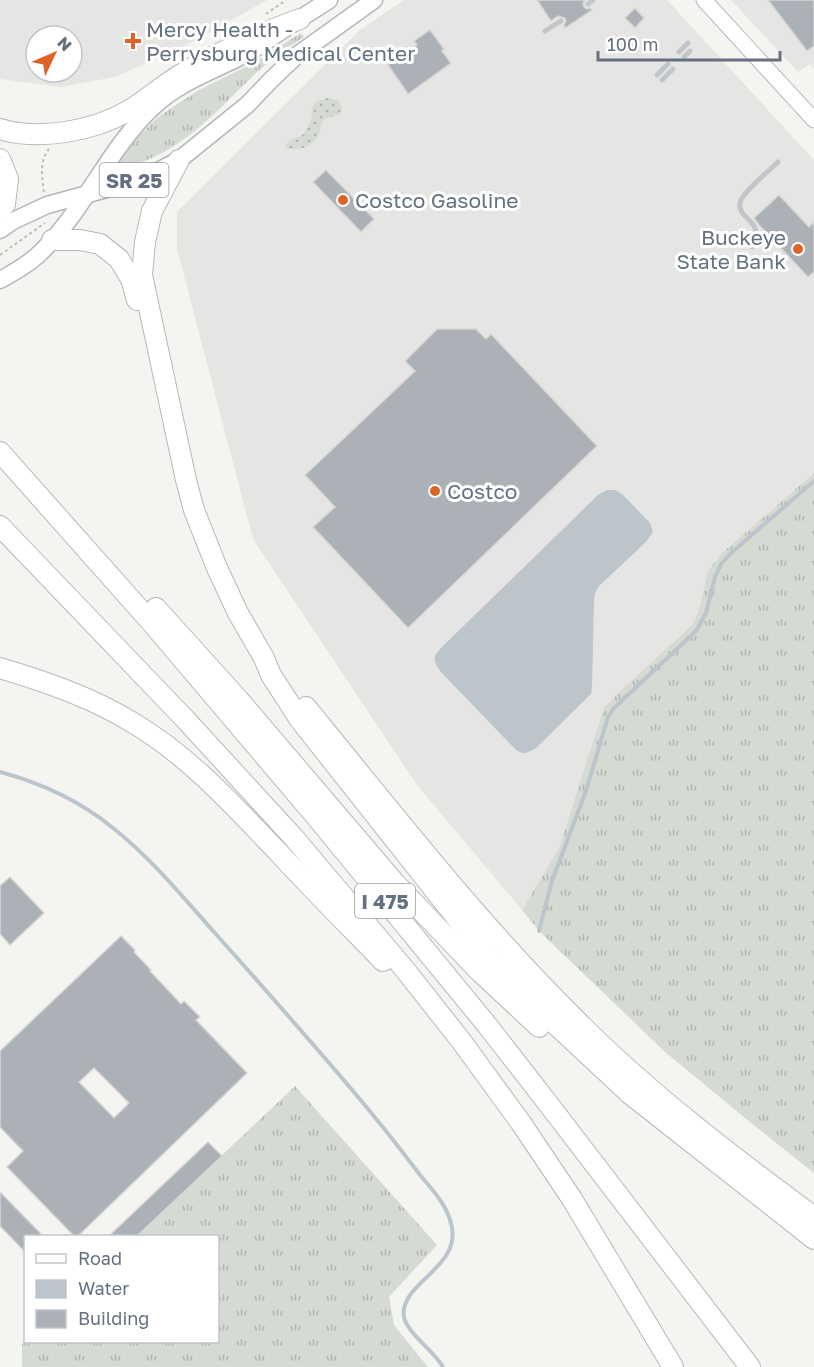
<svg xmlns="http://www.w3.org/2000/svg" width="814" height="1367" font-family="'Golos Text',sans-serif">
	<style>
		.built { fill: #e5e6e4; fill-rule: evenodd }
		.grass { fill: url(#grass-tufts) }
		.garden { fill: url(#garden-dots) }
		.water { fill: #bbc5cb }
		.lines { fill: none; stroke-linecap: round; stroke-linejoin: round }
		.stream { stroke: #bbc5cb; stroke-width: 4 }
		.building { fill: #abb1b6; stroke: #d6d6d4; stroke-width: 1.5; fill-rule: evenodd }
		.secondary-casing { stroke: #b4b8bd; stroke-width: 17 }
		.primary-casing { stroke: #b3b7bb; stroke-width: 19 }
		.highway-casing { stroke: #b5b7bb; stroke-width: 22 }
		.path { stroke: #babcbe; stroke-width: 2; stroke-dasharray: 3 3; stroke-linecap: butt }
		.lane { stroke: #c2c5c9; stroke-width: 5 }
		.secondary { stroke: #fff; stroke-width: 15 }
		.primary { stroke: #fff; stroke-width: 16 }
		.highway { stroke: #fff; stroke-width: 20 }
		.poi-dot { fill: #dd6428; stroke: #fff; stroke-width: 2 }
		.labels { text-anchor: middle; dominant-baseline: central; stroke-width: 6; stroke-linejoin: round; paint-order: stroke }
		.shield { fill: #fff; stroke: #929ca7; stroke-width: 1.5 }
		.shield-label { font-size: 20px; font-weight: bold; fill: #647181 }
		.poi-label { font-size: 21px; fill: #647181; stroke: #fff; text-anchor: start }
	</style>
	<defs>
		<pattern id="grass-tufts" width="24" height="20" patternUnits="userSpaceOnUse" patternTransform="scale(1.5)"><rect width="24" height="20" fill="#d5dbd2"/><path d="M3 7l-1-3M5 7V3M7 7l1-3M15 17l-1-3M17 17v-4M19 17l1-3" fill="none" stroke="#b0b6b0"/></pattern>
		<pattern id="garden-dots" width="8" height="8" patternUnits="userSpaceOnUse" patternTransform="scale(1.5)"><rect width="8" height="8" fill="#d5dbd2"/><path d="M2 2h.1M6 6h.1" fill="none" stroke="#b0b6b0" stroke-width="1.8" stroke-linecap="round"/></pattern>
	</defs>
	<rect width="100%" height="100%" fill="#f4f5f1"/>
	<!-- built -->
	<g class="built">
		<path d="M0,0H267L185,46L115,77L61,87L0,79ZM36,36H72V72H36Z"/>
		<path d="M404,0H667L814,160V473L721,554L708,571L698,613L692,625L619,692L605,708L559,848L522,910L417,785L253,539L177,249V212L360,30Z"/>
		<path d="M731,0H814V69L810,64L798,72Z"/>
	</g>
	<!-- grass -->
	<g class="grass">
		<path d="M301,33L304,37C287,48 271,59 256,73C230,98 207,124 177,144C156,158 133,166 109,173L124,151L158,117L197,91L253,63Z"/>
		<path d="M814,473V1173L751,1123L664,1051L539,931L522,910L559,848L604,708L619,692L692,625L698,613L708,571L721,554Z"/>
		<path d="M295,1086L437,1245L389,1297L394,1325L428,1367H22V1344L25,1341L218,1342V1236H137Z"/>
	</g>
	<!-- garden -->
	<path class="garden" d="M327,98L338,100L342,108L341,114L324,119C320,125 320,132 317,137C311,148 297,151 286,148V144L292,139L304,134L312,117L311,111L315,102Z"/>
	<!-- water -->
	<path class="water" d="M607,490H615L622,494L650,523L653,532L645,543L599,586L595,593L594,600L592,688L591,694L536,748C528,753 524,755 516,750L440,671C431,658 434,655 445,644L598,495Z"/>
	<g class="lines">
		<!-- stream -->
		<g class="stream">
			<path d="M0,772C41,783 80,801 113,828C151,858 182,896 214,932C265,989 315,1046 364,1104C383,1127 402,1151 420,1175C431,1188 445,1203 450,1220C467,1267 398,1282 404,1317C407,1333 435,1352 443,1367"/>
			<path d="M539,931L552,881L586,791L608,717L614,708L696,631L706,613L715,577L721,564L731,553L814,481"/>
		</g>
	</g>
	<!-- building -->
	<g class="building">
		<path d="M537,0H585L583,3L584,7L587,9L590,8L592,10L565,28L564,25L566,21L565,18L558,16L551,21Z"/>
		<path d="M768,0H814V46L807,51Z"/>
		<path d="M635,8L644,18L635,28L625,18Z"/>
		<path d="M430,30L444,49L442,51L451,63L408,94L388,65L417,45L414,41Z"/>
		<path d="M326,170L374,219L361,232L313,182Z"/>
		<path d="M779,195L809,227L814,222V272L808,277L759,225L754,218Z"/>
		<path d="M437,329H476L486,339L491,334L597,446L408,628L313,527L335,507L305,475L415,371L405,361Z"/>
		<path d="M10,877L44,913L10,945L0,934V886Z"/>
		<path d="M121,936L135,950L134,952L151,970L150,971L181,1004L184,1001L200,1017L196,1020L247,1073L78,1236H74L7,1167L23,1151L0,1127V1051ZM94,1068L129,1103L114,1118L79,1082Z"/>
		<path d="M208,1142L222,1156L137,1236H109Z"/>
		<path d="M0,1192L43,1236H26V1253L0,1226Z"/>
	</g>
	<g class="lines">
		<defs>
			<path id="secondary" d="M704,0L814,120"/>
			<g id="primary">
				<path d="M0,230L13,221L47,205L125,184L160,170L179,160L247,105L270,81L296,56L374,0"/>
				<path d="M0,280C13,273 27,265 38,255C84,212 107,150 153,107C179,82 213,71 244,55C254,50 262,44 271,38C290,25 309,13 329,0"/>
			</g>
			<g id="highway">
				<path d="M0,129C39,141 93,131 128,111C146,100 162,86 180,75C218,52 259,34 300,19"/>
				<path d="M0,159L8,179L5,204L0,210"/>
				<path d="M179,160L152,211L145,242L142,275L186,480L194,510L217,568L238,613L264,658L271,675L300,720L467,931L491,959L541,1011L630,1094L814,1239"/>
				<path d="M52,240H80L100,244L119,259L131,279L137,300"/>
				<path d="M0,452L151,622L318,819L487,1025L553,1110L750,1367"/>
				<path d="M0,526L185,719L295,839L406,971L462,1042L521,1123L572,1199L673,1367"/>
				<path d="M156,608L239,700L394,882L479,971L539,1027"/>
				<path d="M0,668C47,682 93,698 135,724C190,757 234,806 278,852C312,889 348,925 383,961"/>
				<path d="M306,707C395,816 482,928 583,1027C654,1097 734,1158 814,1217"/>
			</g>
		</defs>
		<!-- secondary casing -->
		<use href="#secondary" class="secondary-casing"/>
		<!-- primary casing -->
		<use href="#primary" class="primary-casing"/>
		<!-- highway casing -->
		<use href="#highway" class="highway-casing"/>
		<!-- path -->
		<g class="path">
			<path d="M266,14L286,0"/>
			<path d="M44,192C42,177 39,161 49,149"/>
			<path d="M0,255L45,223"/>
		</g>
		<!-- lane -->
		<g class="lane">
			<path d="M588,4L593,0"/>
			<path d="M545,31L561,21"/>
			<path d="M679,52L688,43"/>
			<path d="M684,57L690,51"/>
			<path d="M657,75L668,64"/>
			<path d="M662,80L673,69"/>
			<path d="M752,247C754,242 757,234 755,228C751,218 735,213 741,200C746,189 769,171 778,162"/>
		</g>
		<!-- secondary -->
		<use href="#secondary" class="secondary"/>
		<!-- primary -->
		<use href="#primary" class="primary"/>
		<!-- highway -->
		<use href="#highway" class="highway"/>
	</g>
	<!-- markers -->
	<g class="poi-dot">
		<path d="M130 32h6v6h6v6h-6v6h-6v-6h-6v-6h6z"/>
		<circle cx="343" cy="200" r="6"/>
		<circle cx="798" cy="249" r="6"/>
		<circle cx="435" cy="491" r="6"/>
	</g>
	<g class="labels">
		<!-- shield labels -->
		<g class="shield">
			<rect x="99.5" y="163" width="69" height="34" rx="4.5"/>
			<rect x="355" y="884" width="60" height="34" rx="4.5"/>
		</g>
		<g class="shield-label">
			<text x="134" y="180">SR 25</text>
			<text x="385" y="901">I 475</text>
		</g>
		<!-- poi labels -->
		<g class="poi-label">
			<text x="146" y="29">Mercy Health -<tspan x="146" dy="24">Perrysburg Medical Center</tspan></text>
			<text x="355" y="200">Costco Gasoline</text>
			<text x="786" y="237" text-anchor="end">Buckeye<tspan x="786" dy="24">State Bank</tspan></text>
			<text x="447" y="491">Costco</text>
		</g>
	</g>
	<!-- legend -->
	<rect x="24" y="1235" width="195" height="108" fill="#ffffff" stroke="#c1c6cd" stroke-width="1.5"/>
	<rect x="36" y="1254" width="30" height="9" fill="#ffffff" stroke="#c1c6cd" stroke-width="1.5"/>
	<text x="78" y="1265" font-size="18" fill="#647181">Road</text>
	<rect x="36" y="1280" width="30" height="18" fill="#bbc5cb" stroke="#c1c6cd" stroke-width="1.5"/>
	<text x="78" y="1295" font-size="18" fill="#647181">Water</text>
	<rect x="36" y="1310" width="30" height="18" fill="#abb1b6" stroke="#c1c6cd" stroke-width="1.5"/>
	<text x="78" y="1325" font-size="18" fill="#647181">Building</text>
	<!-- north arrow -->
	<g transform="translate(54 54) rotate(46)"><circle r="28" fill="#ffffff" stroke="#c1c6cd" stroke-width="1.5"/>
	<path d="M0-4.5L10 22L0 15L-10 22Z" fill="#dd6428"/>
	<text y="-9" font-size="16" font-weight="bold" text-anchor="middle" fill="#647181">N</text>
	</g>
	<!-- scale -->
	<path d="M598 51v9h182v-9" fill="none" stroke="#647181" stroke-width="3"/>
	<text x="607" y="51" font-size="18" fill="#647181" stroke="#ffffff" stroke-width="4.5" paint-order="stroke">100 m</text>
</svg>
